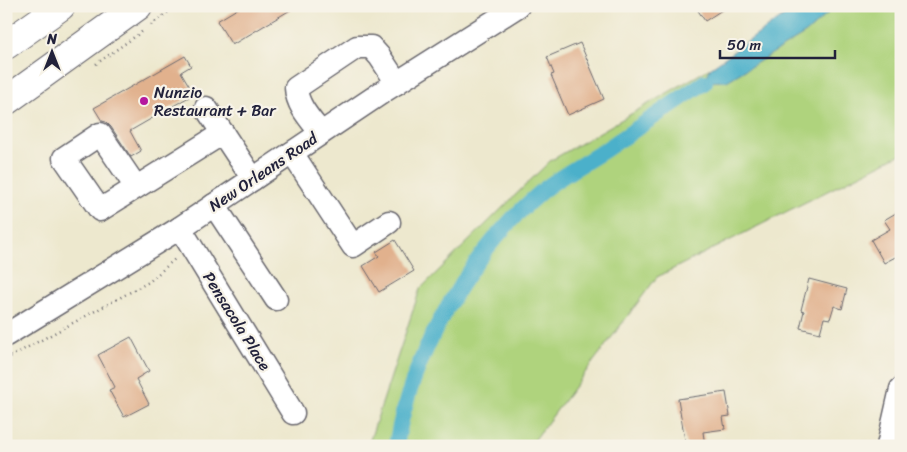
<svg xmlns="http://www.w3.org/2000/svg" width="907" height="452" font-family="Sriracha,sans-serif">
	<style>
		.green { fill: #afd37d; stroke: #687a5c }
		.water { fill: #4bb0ca; stroke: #366982 }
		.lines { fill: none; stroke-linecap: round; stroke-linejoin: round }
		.canal { stroke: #4bb0ca; stroke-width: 16 }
		.building { fill: #e1b18d }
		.minor-casing { stroke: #69676e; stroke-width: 25 }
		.highway-casing { stroke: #69676e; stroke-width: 30 }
		.path { stroke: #69676e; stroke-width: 2.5; stroke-dasharray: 1 4; stroke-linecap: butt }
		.minor { stroke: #fff; stroke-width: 22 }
		.highway { stroke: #fff; stroke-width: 28 }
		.poi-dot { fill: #b5179e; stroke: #f7f3e8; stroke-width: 2 }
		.labels { text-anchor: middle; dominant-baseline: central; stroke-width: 4.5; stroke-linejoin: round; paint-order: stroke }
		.poi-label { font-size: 16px; fill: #22223b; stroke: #f7f3e8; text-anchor: start }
		.street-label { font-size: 16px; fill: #22223b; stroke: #f7f3e8 }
	</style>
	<rect width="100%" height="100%" fill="#f7f3e8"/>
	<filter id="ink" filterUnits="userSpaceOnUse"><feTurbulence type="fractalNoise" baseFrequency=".02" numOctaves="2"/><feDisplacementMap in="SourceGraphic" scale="10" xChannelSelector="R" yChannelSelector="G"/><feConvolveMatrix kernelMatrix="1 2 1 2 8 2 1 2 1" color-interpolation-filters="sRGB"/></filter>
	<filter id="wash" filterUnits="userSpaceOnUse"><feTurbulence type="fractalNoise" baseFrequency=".0096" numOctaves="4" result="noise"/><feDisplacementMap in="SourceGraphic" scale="20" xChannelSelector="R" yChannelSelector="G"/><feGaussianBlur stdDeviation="1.12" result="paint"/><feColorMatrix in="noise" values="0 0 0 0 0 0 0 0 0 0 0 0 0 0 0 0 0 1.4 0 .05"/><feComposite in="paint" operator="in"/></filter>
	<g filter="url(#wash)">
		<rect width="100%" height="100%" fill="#ede8ce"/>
		<!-- green -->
		<path class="green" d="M817,6H901V154L657,277L530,446H368L420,289L550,161Z"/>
		<!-- water -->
		<path class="water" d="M798,6H836L806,33L727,81L705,82L710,68Z"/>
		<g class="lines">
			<!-- canal -->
			<path class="canal" d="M396,446C411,354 470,252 542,191C560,176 585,163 605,150C638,128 671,105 705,82"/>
		</g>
		<g id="blocks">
			<!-- building -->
			<g class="building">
				<path d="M242,6H297L232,45L217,21Z"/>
				<path d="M695,6H728L705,21Z"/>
				<path d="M580,43L604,99L568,115L551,75L554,74L547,57Z"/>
				<path d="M185,56L191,66L181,72L194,94L130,131L141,151L131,157L111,127L106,122L102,121L94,108Z"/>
				<path d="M901,210V254L884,263L871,240L890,229L884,220Z"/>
				<path d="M395,240L414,271L379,292L363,266L379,256L376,252Z"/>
				<path d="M809,279L847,289L842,309L834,306L830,319L824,318L820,333L800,328L804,311L801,310Z"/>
				<path d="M131,337L149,371L136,379L149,404L124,417L109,390L115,387L98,355Z"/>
				<path d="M726,392L730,416L723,417L725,429L703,432L705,446H686L678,399Z"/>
			</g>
		</g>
	</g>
	<g filter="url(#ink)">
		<use href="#blocks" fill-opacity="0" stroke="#69676e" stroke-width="1"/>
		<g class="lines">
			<defs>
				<g id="minor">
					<path d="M206,108L253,179"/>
					<path d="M321,133C311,120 297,106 296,88L357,47H371L380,57L397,83"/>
					<path d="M292,153L353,246L389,222"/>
					<path d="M136,187L100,134L64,158L100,210L223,133"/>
					<path d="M214,205L276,299"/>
					<path d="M180,228L293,413"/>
					<path d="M6,335L180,228L384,91L518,6"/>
					<path d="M888,446L901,389"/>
				</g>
				<g id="highway">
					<path d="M6,45L61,6"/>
					<path d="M6,101L138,6"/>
				</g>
			</defs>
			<!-- minor casing -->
			<use href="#minor" class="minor-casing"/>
			<!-- highway casing -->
			<use href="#highway" class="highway-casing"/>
			<!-- path -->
			<g class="path">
				<path d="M151,25L176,6"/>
				<path d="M96,64L143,31"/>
				<path d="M6,359L149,282L176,258"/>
			</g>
			<!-- minor -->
			<use href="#minor" class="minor"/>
			<!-- highway -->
			<use href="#highway" class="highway"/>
		</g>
	</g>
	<!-- markers -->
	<circle class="poi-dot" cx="144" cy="101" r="5"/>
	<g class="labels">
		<!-- poi labels -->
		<g class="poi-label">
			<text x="154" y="92">Nunzio<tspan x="154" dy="18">Restaurant + Bar</tspan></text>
		</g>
		<!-- street labels -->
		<g class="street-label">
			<text transform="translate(263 172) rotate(-34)">New Orleans Road</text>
			<text transform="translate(237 321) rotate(58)">Pensacola Place</text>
		</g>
	</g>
	<!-- margin -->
	<rect width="907" height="452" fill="none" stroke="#f7f3e8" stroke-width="25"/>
	<!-- north arrow -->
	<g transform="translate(52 52)" stroke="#f7f3e8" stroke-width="4" paint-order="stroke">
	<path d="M0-4L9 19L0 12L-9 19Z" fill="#22223b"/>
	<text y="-8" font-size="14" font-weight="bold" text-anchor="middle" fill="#22223b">N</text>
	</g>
	<!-- scale -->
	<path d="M720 50v8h115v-8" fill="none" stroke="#22223b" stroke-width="2.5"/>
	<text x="727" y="50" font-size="15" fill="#22223b" stroke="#f7f3e8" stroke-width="4" paint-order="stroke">50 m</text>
</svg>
